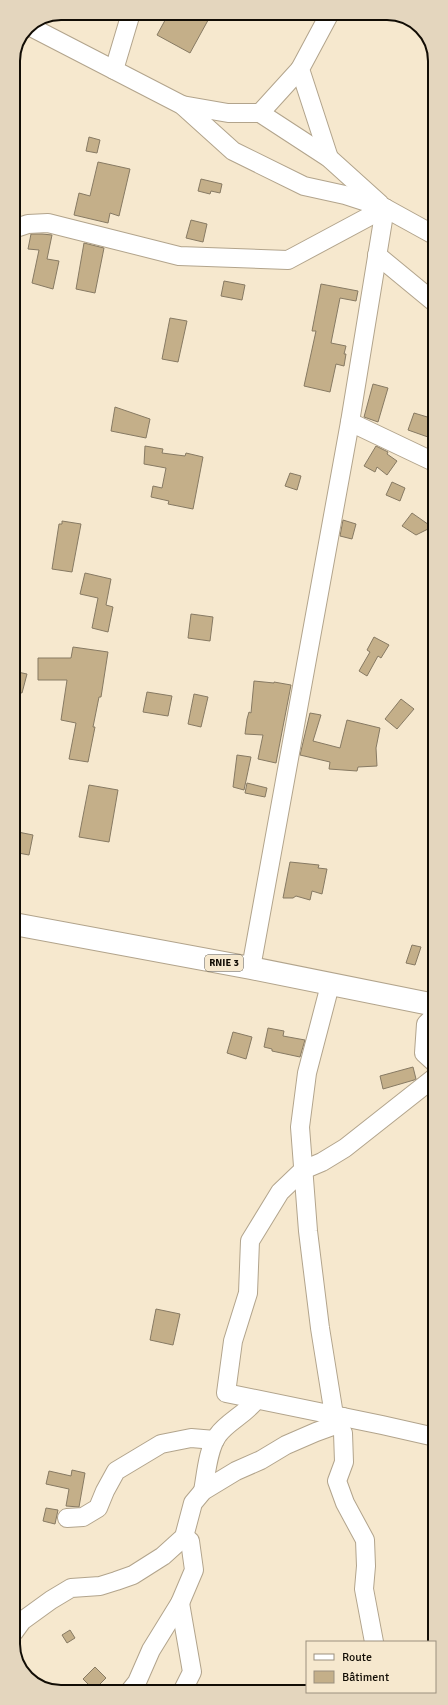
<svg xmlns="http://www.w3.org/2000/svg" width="448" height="1705" font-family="Signika,sans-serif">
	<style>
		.building { fill: #c4af89; stroke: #877a63 }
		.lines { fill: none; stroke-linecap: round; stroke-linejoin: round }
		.minor-casing { stroke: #b2a48c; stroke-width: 20 }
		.highway-casing { stroke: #b2a48c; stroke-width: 24 }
		.minor { stroke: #fff; stroke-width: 18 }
		.highway { stroke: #fff; stroke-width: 22 }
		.labels { text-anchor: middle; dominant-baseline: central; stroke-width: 3; stroke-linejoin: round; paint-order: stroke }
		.shield { fill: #f6e8ce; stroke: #564f41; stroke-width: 1 }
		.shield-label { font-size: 10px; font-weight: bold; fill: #120d05 }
		.rim { fill: none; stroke: #120d05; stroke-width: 2 }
	</style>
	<rect width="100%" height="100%" fill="#f6e8ce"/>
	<!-- building -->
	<g class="building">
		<path d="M169,13H212L190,53L157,35Z"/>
		<path d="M89,137L100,140L97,153L86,151Z"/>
		<path d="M98,162L130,169L119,216L110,213L108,223L74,215L79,193L90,196Z"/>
		<path d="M201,179L222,184L220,193L211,191L210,194L198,191Z"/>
		<path d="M191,220L207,224L203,242L186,238Z"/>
		<path d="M31,234H42L52,235L47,259L59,261L53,289L32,283L39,250L28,249Z"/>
		<path d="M84,243L104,248L95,293L76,289Z"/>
		<path d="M224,281L245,285L242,300L221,296Z"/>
		<path d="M321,284L358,291L356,301L340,298L331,343L346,346L344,354H346L344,366L336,364L330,392L304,386L316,331H312Z"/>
		<path d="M170,318L187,321L178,362L162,359Z"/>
		<path d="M373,384L388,388L378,422L364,417Z"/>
		<path d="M115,407L150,419L146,438L111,431Z"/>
		<path d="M414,413L434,419L428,437L408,430Z"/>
		<path d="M145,446L163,449L162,453L185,456L186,453L203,457L193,509L168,504L169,501L151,497L153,486L162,488L166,468L144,464Z"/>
		<path d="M376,446L388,452L387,454L397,461L387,475L377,467L375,472L364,466Z"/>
		<path d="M290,473L301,476L297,490L285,486Z"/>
		<path d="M392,482L405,488L400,501L386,495Z"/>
		<path d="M412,513L432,527L416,535L402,526Z"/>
		<path d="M343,520L356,524L352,539L340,536Z"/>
		<path d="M62,521L81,524L72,572L52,569L59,524H62Z"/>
		<path d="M85,573L111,579L106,605L113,607L108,632L92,628L98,598L80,594Z"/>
		<path d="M191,614L213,617L210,641L188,638Z"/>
		<path d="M374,637L389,645L381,658L378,656L367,676L359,671L370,652L367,650Z"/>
		<path d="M73,647L108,652L101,697H99L93,727H95L88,762L69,759L76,723L61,720L67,680H38V658H71Z"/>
		<path d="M13,671L27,674L22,693L13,691Z"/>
		<path d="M254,681L274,683V682L291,685L276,763L258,759L263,735L245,734L247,719L249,712L251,713Z"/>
		<path d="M147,692L172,696L168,716L143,712Z"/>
		<path d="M194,694L208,697L201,727L188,724Z"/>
		<path d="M401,699L414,709L397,729L385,719Z"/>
		<path d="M310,713L321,715L313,741L340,748L347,720L380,728L376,748L377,766L358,767L357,771L329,769L330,762L300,755Z"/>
		<path d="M237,755L251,757L244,790L233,787Z"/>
		<path d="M247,783L267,788L265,797L245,793Z"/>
		<path d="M89,785L118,790L109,842L79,837Z"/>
		<path d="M13,831L33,835L29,855L13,852Z"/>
		<path d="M290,862L319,865L318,868L327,869L322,894L312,891L310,900L296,896L293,898H283Z"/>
		<path d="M412,945L421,947L415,965L406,963Z"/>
		<path d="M268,1028L284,1031L283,1036L305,1040L300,1057L272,1051V1049L264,1047Z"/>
		<path d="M233,1032L252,1037L246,1059L227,1053Z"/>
		<path d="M413,1067L416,1079L414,1080L383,1089L380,1076Z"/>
		<path d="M156,1309L180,1314L173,1345L150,1340Z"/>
		<path d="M72,1470L85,1473L79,1507L66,1506L69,1489L46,1484L49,1471L71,1476Z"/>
		<path d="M46,1508L58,1510L55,1524L43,1521Z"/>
		<path d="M70,1630L75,1638L67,1643L62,1635Z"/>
		<path d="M95,1667L106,1678L94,1690L83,1679Z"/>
	</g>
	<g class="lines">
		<defs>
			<g id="minor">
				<path d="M29,26L182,105L233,151L304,186L345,195L385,208L434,235"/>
				<path d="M114,70L131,13"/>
				<path d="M182,105L228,113H260L329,158L380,204"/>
				<path d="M260,113L300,69"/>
				<path d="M329,158L300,69L330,13"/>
				<path d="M13,229L28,224L48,223L179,256L288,260L385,208"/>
				<path d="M377,255L434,302"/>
				<path d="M350,422L434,462"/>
				<path d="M251,968L350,422L385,208"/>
				<path d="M330,985L307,1073L300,1127L308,1231L320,1328L334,1415"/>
				<path d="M435,1015L426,1024L424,1053L435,1063"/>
				<path d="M435,1077L345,1148L322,1162L303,1170L280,1192L250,1241L248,1293L233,1341L226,1393L382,1425L435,1437"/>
				<path d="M338,1424L343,1433L344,1462L337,1481L345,1503L365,1540L366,1566L364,1589L374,1642"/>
				<path d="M203,1491C206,1475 208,1448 218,1435C227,1422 246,1414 256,1400"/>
				<path d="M67,1518L83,1517L98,1508L105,1491L116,1471L161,1444L191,1438L215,1440"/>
				<path d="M180,1603L192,1672L182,1692"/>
				<path d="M14,1632L22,1621L51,1600L71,1588L100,1586L116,1581L133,1575L163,1556L184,1537L193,1503L203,1491L236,1471L261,1460L286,1445L316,1432L338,1424L343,1417"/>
				<path d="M129,1692L137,1682L151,1650L180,1603L194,1570L190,1541L184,1537"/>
			</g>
			<path id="highway" d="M14,924L251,968L435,1005"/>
		</defs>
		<!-- minor casing -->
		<use href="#minor" class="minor-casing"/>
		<!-- highway casing -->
		<use href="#highway" class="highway-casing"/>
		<!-- minor -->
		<use href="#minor" class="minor"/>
		<!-- highway -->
		<use href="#highway" class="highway"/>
	</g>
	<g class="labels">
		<!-- shield labels -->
		<rect class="shield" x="205" y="955" width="38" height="16" rx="3"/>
		<g class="shield-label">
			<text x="224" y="963">RNIE 3</text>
		</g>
	</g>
	<!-- crop -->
	<path d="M0 0H448V1705H0ZM61 20H387A41 41 0 0 1 428 61V1644A41 41 0 0 1 387 1685H61A41 41 0 0 1 20 1644V61A41 41 0 0 1 61 20Z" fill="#e4d6be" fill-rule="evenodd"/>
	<path class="rim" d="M61 20H387A41 41 0 0 1 428 61V1644A41 41 0 0 1 387 1685H61A41 41 0 0 1 20 1644V61A41 41 0 0 1 61 20Z"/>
	<!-- legend -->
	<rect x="306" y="1641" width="130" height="52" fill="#f6e8ce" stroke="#9b907e"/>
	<rect x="314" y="1654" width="20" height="6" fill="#ffffff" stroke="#9b907e"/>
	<text x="342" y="1661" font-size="12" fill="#120d05">Route</text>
	<rect x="314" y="1671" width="20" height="12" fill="#c4af89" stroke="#9b907e"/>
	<text x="342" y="1681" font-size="12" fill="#120d05">Bâtiment</text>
</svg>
